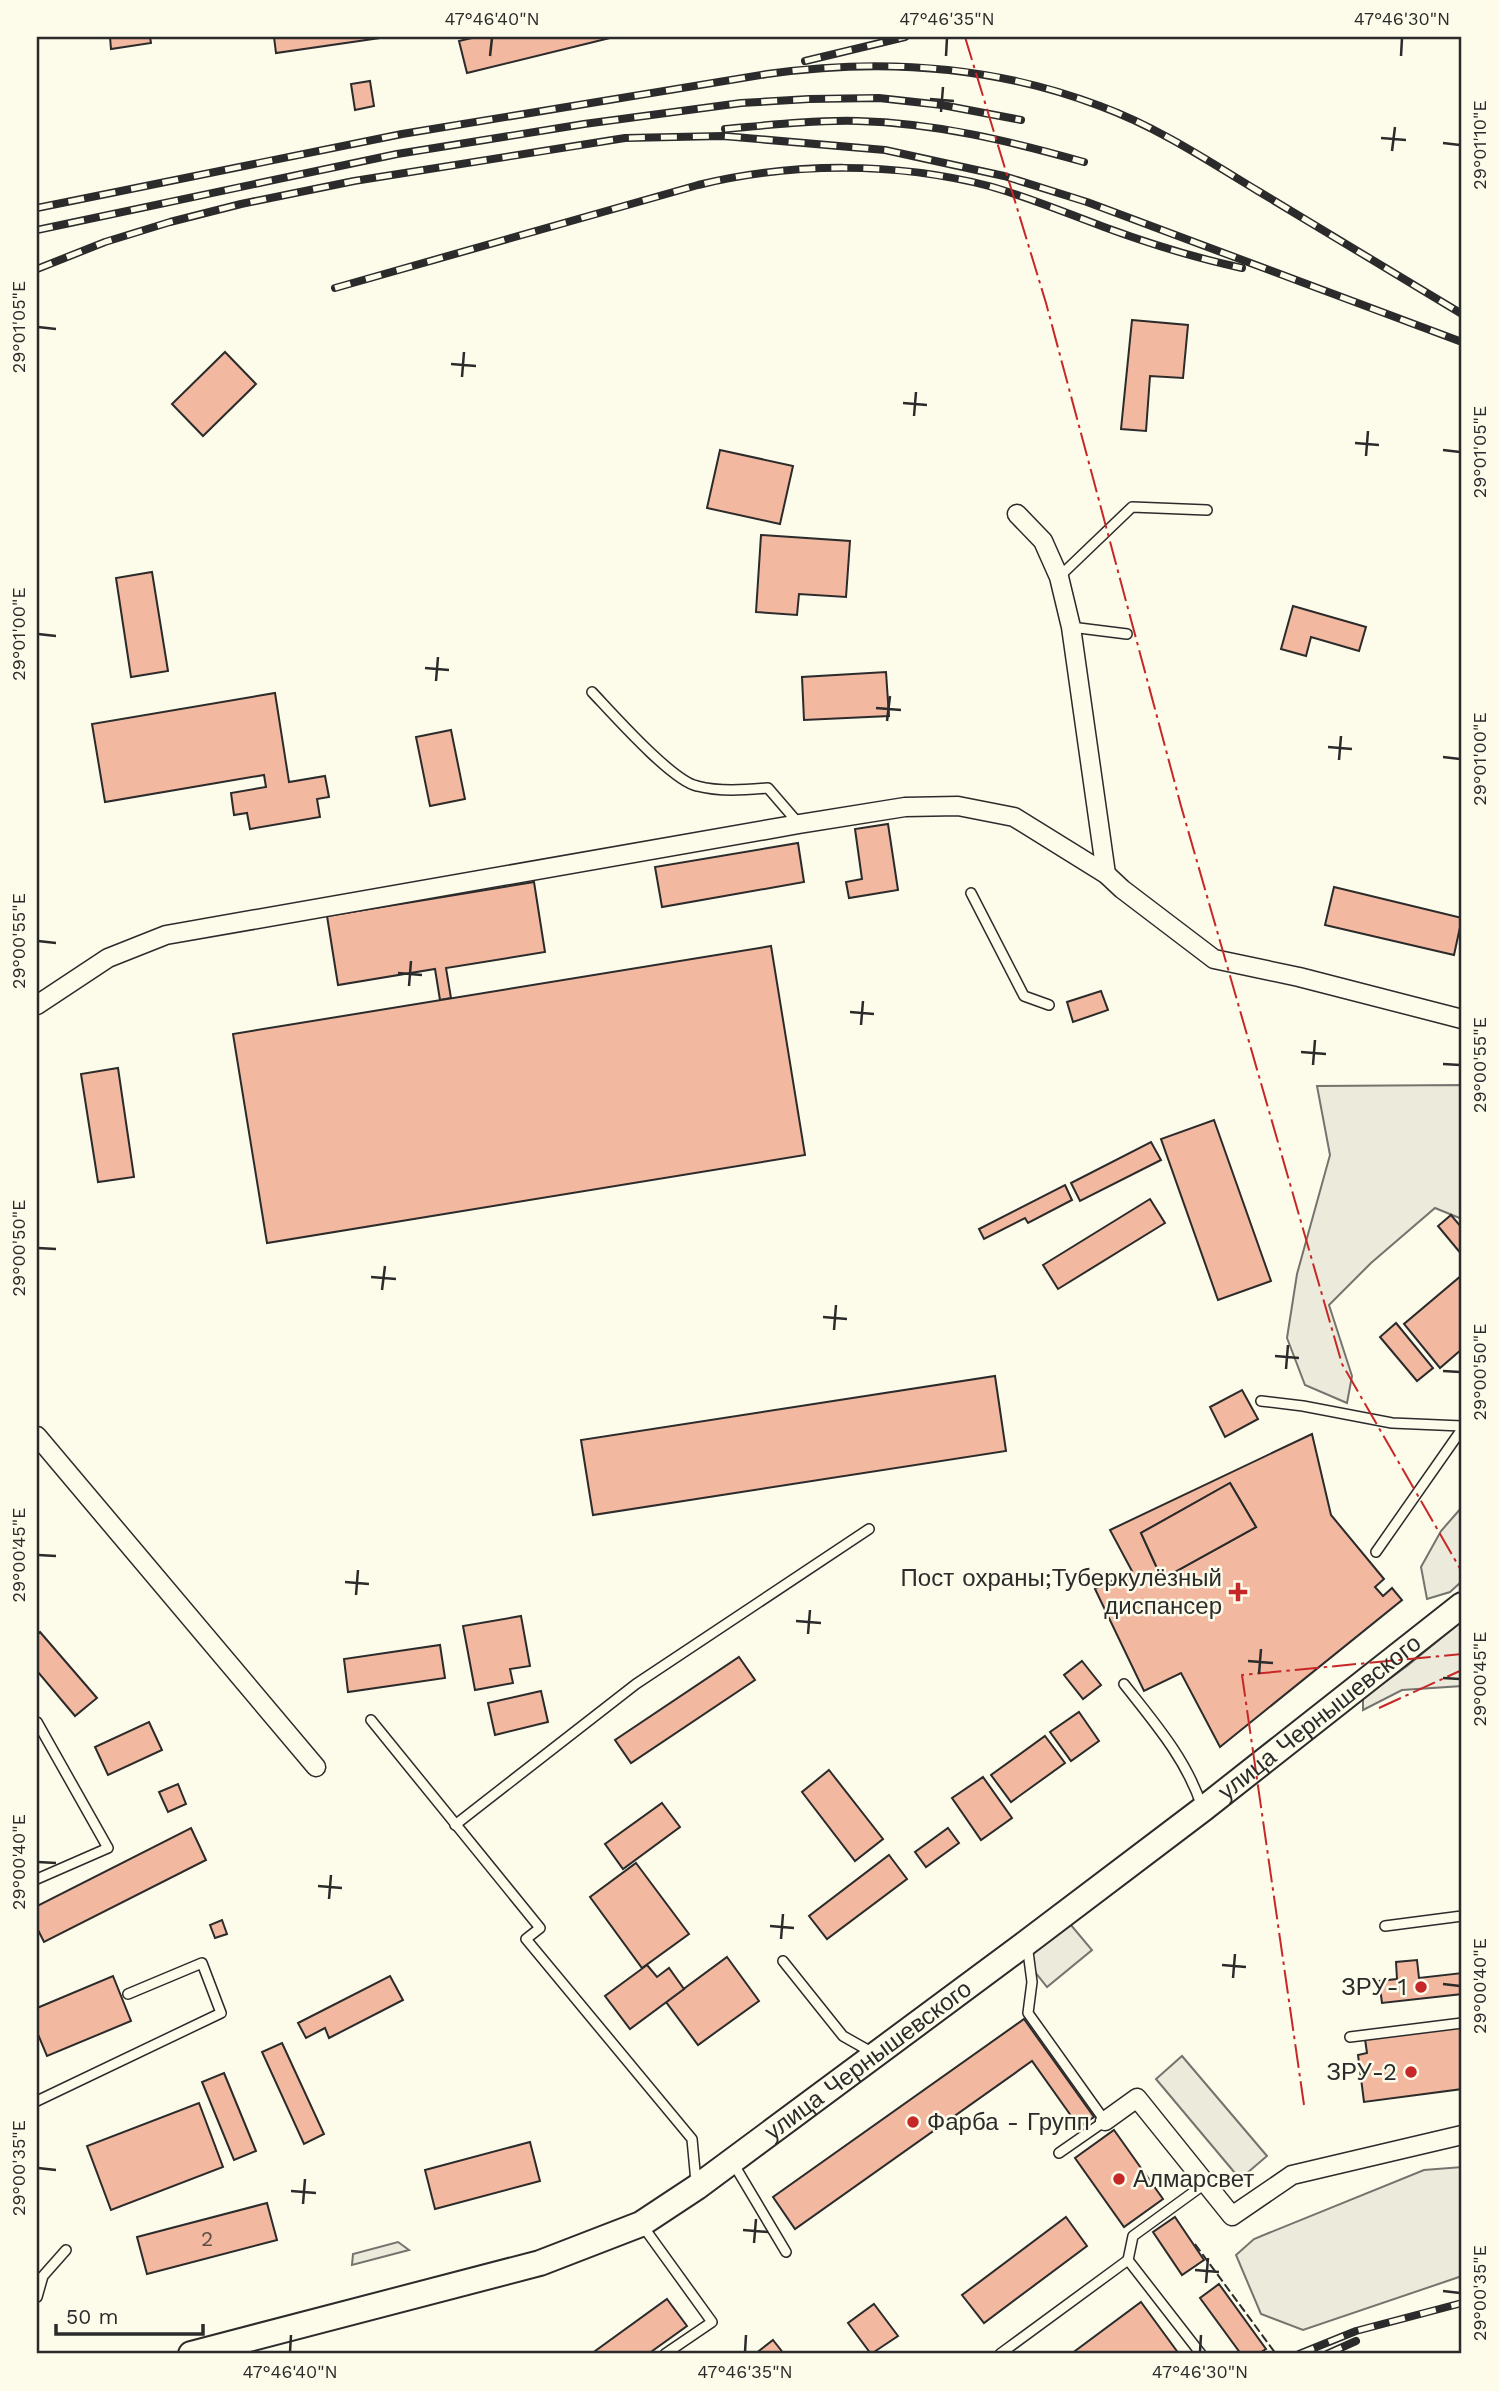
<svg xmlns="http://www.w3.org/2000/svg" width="1499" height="2391" font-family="'Work Sans',sans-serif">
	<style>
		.green { fill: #ecebdb; stroke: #74746e; stroke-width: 2 }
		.parking { fill: #eceadb; stroke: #74746e; stroke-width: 2 }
		.building { fill: #f2b8a0; stroke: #2b2b2b; stroke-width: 2; fill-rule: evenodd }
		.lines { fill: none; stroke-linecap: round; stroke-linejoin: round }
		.service-casing { stroke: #2b2b2b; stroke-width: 12 }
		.minor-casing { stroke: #2b2b2b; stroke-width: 21 }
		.secondary-casing { stroke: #2b2b2b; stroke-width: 28 }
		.service { stroke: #fdfbea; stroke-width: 9 }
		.minor { stroke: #fdfbea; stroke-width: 18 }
		.secondary { stroke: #fdfbea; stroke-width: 24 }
		.rail-casing { stroke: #2b2b2b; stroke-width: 8 }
		.rail { stroke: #fdfbea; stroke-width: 5; stroke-dasharray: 16; stroke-linecap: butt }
		.fence { stroke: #2b2b2b; stroke-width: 2; stroke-dasharray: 9 3.5; stroke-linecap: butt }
		.power { stroke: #c62828; stroke-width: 2; stroke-dasharray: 24 5 3.5 5; stroke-linecap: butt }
		.ticks { fill: none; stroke: #2b2b2b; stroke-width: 2.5 }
		.poi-dot { fill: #c62828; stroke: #fdfbea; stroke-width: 2.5 }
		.labels { text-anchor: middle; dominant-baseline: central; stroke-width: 5; stroke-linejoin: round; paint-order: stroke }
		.number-label { font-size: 21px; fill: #5d4e48 }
		.poi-label { font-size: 24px; fill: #2b2b2b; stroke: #fdfbea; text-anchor: end }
		.street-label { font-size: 24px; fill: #2b2b2b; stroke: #fdfbea }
		.neatline { fill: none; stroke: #2b2b2b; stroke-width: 2.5 }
		.ticks-label { font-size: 18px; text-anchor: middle; fill: #2b2b2b }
	</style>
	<rect width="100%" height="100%" fill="#fdfbea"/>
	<!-- green -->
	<g class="green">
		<path d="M1462,1085V1219L1435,1208L1371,1263L1329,1305L1352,1376L1347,1403L1305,1385L1287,1338L1297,1274L1330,1155L1317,1086Z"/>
		<path d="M1462,1507V1581L1450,1592L1427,1599L1421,1567L1441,1531Z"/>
		<path d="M1462,1621V1686L1402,1690L1363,1710V1698L1407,1666Z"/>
		<path d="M1462,2167V2276L1303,2330L1261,2314L1236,2255L1254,2239L1424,2170Z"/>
	</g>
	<!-- parking -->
	<g class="parking">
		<path d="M1060,1912L1092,1950L1047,1987L1016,1948Z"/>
		<path d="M1182,2056L1267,2156L1240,2179L1156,2079Z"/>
		<path d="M398,2242L409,2250L352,2265L353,2254Z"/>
	</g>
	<!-- building -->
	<g class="building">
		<path d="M110,37H150L151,43L111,49Z"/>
		<path d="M274,37H387L276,53Z"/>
		<path d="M476,37H614L467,73L459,41Z"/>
		<path d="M370,81L374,106L355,110L351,84Z"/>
		<path d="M1132,320L1188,325L1183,378L1150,376L1146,431L1121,429Z"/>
		<path d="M225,352L256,384L203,436L172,404Z"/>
		<path d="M720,450L793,466L780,524L707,508Z"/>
		<path d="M761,535L850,541L846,597L799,594L797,615L756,612Z"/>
		<path d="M152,572L168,671L131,677L116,578Z"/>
		<path d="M1293,606L1366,627L1359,651L1311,637L1306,656L1281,649Z"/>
		<path d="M886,672L889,716L804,720L802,677Z"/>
		<path d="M275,693L289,782L325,776L329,797L317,799L320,817L250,829L247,813L234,815L231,793L266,787L264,775L105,802L92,724Z"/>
		<path d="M451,730L465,799L430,806L416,737Z"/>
		<path d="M888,824L898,890L849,898L846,882L862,879L855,829Z"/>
		<path d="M798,843L804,882L662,907L655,867Z"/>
		<path d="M534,882L545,952L446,968L451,998L440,1000L435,969L338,985L327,916Z"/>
		<path d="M1334,887L1462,918L1454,955L1325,925Z"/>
		<path d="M771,946L805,1155L267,1243L233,1034Z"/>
		<path d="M1101,991L1108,1010L1073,1022L1067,1002Z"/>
		<path d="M118,1068L134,1177L98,1182L81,1074Z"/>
		<path d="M1214,1120L1271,1281L1218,1300L1161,1139Z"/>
		<path d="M1151,1142L1161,1160L1080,1201L1071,1183Z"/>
		<path d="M1065,1185L1072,1200L1028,1223L1025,1218L984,1239L979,1229Z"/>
		<path d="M1150,1199L1165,1223L1058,1289L1043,1265Z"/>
		<path d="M1451,1215L1462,1228V1255L1438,1226Z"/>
		<path d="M1462,1275V1349L1440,1368L1404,1324Z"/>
		<path d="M1396,1323L1433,1368L1417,1381L1380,1337Z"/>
		<path d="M995,1376L1006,1451L593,1515L581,1440Z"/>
		<path d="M1242,1390L1258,1419L1225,1437L1210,1407Z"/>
		<path d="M1312,1434L1331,1515L1384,1579L1375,1587L1383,1596L1392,1588L1402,1600L1220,1747L1181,1673L1144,1691L1095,1589L1132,1571L1110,1530ZM1230,1483L1256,1527L1162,1579L1141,1533Z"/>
		<path d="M1230,1483L1256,1527L1162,1579L1141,1533Z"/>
		<path d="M521,1616L530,1666L510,1669L513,1683L475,1690L463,1626Z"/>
		<path d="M40,1632L97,1698L75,1716L37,1671V1635Z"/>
		<path d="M440,1645L445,1678L348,1692L344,1659Z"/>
		<path d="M739,1657L755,1680L631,1763L615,1740Z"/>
		<path d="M1082,1661L1101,1685L1083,1699L1064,1675Z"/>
		<path d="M541,1691L548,1722L495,1735L488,1703Z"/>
		<path d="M1079,1712L1099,1741L1071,1761L1050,1732Z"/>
		<path d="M149,1722L162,1750L108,1775L95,1747Z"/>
		<path d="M1045,1736L1065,1763L1011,1802L991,1775Z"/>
		<path d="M829,1770L883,1839L855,1861L802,1792Z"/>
		<path d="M983,1777L1012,1818L981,1840L952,1798Z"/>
		<path d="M178,1784L186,1804L168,1812L159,1792Z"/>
		<path d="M662,1803L680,1827L623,1869L605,1844Z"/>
		<path d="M191,1828L206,1860L44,1942L37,1928V1906Z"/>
		<path d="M948,1828L959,1843L926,1867L915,1852Z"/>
		<path d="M889,1855L907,1879L827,1939L809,1916Z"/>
		<path d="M636,1863L689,1934L642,1968L590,1897Z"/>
		<path d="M222,1920L227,1934L215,1938L210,1925Z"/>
		<path d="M727,1957L759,2001L698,2045L666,2002Z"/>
		<path d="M1417,1960L1419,1978L1462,1973V1994L1382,2003L1379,1981L1397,1979L1396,1962Z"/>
		<path d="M647,1965L657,1977L669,1968L684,1989L630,2029L605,1996Z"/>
		<path d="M113,1976L131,2021L47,2056L37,2032V2008Z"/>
		<path d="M390,1976L403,2000L329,2038L325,2028L306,2038L298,2023Z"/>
		<path d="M1024,2019L1094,2117L1079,2127L1032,2061L795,2229L773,2197Z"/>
		<path d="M1462,2027V2089L1364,2102L1358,2055L1367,2053L1365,2039Z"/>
		<path d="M282,2043L324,2134L304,2144L262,2052Z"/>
		<path d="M224,2073L256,2151L234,2160L202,2082Z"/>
		<path d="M199,2103L223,2167L111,2210L87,2146Z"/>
		<path d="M1114,2130L1163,2199L1124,2227L1075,2158Z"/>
		<path d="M530,2142L540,2181L435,2209L425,2170Z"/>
		<path d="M267,2203L277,2240L147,2274L137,2237Z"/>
		<path d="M1066,2217L1087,2246L984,2323L962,2295Z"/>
		<path d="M1175,2217L1204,2260L1182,2275L1153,2232Z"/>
		<path d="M1219,2284L1266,2349L1258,2354H1241L1200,2298Z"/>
		<path d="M667,2299L687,2326L648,2354H591Z"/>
		<path d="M1141,2302L1179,2354H1071Z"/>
		<path d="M874,2304L898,2336L871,2354L848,2323Z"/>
		<path d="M773,2340L784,2354H755Z"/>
	</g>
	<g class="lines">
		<defs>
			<g id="service">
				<path d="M1059,577L1132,507L1207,510"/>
				<path d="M1071,627L1127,634"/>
				<path d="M592,692C612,713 672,781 697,786C720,792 744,790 768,788L799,824"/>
				<path d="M971,893L1024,996L1049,1005"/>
				<path d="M1261,1401L1303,1406L1392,1423L1462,1426"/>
				<path d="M1376,1552L1462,1429"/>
				<path d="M1124,1684C1154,1722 1187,1760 1202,1807"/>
				<path d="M371,1720L540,1928L526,1939L692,2139L696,2182"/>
				<path d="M37,1722L108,1848L37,1879"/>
				<path d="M455,1825L636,1684L869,1529"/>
				<path d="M1385,1926L1462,1916"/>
				<path d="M1027,1944L1032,1982L1028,2013L1105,2121L1059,2153"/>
				<path d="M783,1961L843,2036L873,2053"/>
				<path d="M1350,2037L1462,2023"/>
				<path d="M37,2101L221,2013L202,1963L128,1994"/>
				<path d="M733,2163L786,2252"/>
				<path d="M642,2225L712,2322L665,2354"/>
				<path d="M37,2297L43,2276L66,2250"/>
				<path d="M1000,2354L1128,2260"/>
				<path d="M1201,2354L1128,2260L1133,2236L1206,2183"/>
			</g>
			<g id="minor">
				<path d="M1017,514L1043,541L1059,577L1071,627L1106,874"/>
				<path d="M37,1005L108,958L166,935L799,824L905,807L958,806L1014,817L1106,874L1122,889L1214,959L1299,977L1462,1019"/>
				<path d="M37,1436L316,1767"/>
				<path d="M1105,2121L1137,2098L1232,2216L1292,2175L1462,2135"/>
			</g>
			<g id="secondary">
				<path id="s1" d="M191,2354L540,2263L641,2224L697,2187L1026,1943L1203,1809L1462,1605"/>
			</g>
		</defs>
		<!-- service casing -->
		<use href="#service" class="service-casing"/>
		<!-- minor casing -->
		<use href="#minor" class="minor-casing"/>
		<!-- secondary casing -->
		<use href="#secondary" class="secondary-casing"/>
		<!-- service -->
		<use href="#service" class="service"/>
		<!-- minor -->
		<use href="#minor" class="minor"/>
		<!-- secondary -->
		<use href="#secondary" class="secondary"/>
		<defs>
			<g id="rail">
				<path d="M805,61L905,37"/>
				<path d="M725,129C769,125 813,120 858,121C935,123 1010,141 1084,162"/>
				<path d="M37,208L402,134L767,74C881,58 992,65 1100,106C1157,127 1207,160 1258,191C1326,232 1394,273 1462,314"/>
				<path d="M37,230L397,154L584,124L741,103L809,99L879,98L942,105L1021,120"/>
				<path d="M37,269L105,242L170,222L241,204L354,181L625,138L723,136L885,150L1004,176L1087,202L1462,342"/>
				<path d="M335,288L698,185C792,162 896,162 989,186C1028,197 1066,213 1104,227C1150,244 1196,258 1242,268"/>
				<path d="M1299,2354L1356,2331L1462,2303"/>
				<path d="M1327,2354L1356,2341"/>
			</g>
		</defs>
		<!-- rail casing -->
		<use href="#rail" class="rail-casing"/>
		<!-- rail -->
		<use href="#rail" class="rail"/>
		<!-- fence -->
		<path class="fence" d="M1195,2244L1276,2354"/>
		<!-- power -->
		<g class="power">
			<path d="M965,37L1046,303L1181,806L1342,1364L1462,1572"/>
			<path d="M1379,1708L1462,1670"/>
			<path d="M1304,2105L1242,1675L1462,1654"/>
		</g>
	</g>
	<!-- ticks -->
	<path class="ticks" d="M490,56L492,38M946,56L947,38M1401,56L1402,38M930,99L954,101M941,112L943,87M1381,138L1406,140M1443,143L1460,145M1392,151L1395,127M38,327L56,329M451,364L476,366M462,377L464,352M903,403L927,405M914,416L916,392M1355,443L1379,445M1443,450L1460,452M1366,456L1368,431M38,634L56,636M425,668L449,670M436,681L438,657M876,708L901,710M887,721L890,696M1328,747L1352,749M1443,757L1460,759M1339,760L1341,736M38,941L56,943M398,973L422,975M409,986L411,961M850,1012L874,1014M861,1025L863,1001M1301,1052L1326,1054M1443,1064L1460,1065M1313,1065L1315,1040M38,1248L56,1249M371,1277L396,1279M382,1290L385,1266M823,1317L847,1319M834,1330L836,1305M1275,1356L1299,1358M1286,1369L1288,1345M1443,1371L1460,1372M38,1555L56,1556M345,1582L369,1584M356,1595L358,1570M796,1621L821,1623M808,1634L810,1610M1248,1661L1273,1663M1259,1674L1261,1649M1443,1678L1460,1679M38,1862L56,1863M318,1886L342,1888M329,1899L331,1875M770,1926L794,1928M781,1939L783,1914M1222,1965L1246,1967M1233,1978L1235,1954M1443,1984L1460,1986M38,2168L56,2170M291,2191L316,2193M303,2204L305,2179M743,2230L768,2232M754,2243L756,2219M1195,2270L1219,2272M1206,2283L1208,2258M1443,2291L1460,2293M290,2352L291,2335M745,2352L746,2335M1200,2352L1201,2335"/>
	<!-- markers -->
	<g class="poi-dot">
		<path d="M1234.5 1581.5h7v7h7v7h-7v7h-7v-7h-7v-7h7z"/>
		<circle cx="1421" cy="1987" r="7"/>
		<circle cx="1411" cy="2072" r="7"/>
		<circle cx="913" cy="2122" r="7"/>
		<circle cx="1119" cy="2179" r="7"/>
	</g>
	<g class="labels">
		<!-- number labels -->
		<g class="number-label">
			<text x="207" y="2238">2</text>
		</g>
		<!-- poi labels -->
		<g class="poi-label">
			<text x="1222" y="1578">Пост охраны;Туберкулёзный<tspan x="1222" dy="28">диспансер</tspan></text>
			<text x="1407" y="1987">ЗРУ-1</text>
			<text x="1397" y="2072">ЗРУ-2</text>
			<text x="927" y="2122" text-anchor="start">Фарба - Групп</text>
			<text x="1133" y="2179" text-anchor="start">Алмарсвет</text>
		</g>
		<!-- street labels -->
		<g class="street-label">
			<text stroke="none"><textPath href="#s1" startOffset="1316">улица Чернышевского</textPath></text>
			<text stroke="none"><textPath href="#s1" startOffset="749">улица Чернышевского</textPath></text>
		</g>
	</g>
	<!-- border -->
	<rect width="1499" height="2391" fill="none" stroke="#fdfbea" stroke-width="77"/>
	<!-- scale -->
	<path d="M56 2324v10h147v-10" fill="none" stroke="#2b2b2b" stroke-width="3.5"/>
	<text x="66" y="2324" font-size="21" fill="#2b2b2b" stroke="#fdfbea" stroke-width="5" paint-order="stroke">50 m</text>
	<rect x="38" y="38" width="1422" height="2314" class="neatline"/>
	<g class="ticks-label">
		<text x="492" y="25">47°46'40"N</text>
		<text x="947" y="25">47°46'35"N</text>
		<text x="1402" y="25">47°46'30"N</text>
		<text transform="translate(1480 145) rotate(-90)" y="6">29°01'10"E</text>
		<text transform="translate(19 327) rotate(-90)" y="6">29°01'05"E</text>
		<text transform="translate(1480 452) rotate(-90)" y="6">29°01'05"E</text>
		<text transform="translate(19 634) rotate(-90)" y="6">29°01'00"E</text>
		<text transform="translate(1480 759) rotate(-90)" y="6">29°01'00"E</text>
		<text transform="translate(19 941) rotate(-90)" y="6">29°00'55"E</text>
		<text transform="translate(1480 1065) rotate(-90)" y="6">29°00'55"E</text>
		<text transform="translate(19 1248) rotate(-90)" y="6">29°00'50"E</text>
		<text transform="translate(1480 1372) rotate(-90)" y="6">29°00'50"E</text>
		<text transform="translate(19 1555) rotate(-90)" y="6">29°00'45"E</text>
		<text transform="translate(1480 1679) rotate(-90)" y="6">29°00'45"E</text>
		<text transform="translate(19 1862) rotate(-90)" y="6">29°00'40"E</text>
		<text transform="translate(1480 1986) rotate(-90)" y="6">29°00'40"E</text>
		<text transform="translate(19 2168) rotate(-90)" y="6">29°00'35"E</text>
		<text transform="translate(1480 2293) rotate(-90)" y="6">29°00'35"E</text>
		<text x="290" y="2378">47°46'40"N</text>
		<text x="745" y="2378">47°46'35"N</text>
		<text x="1200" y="2378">47°46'30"N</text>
	</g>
</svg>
